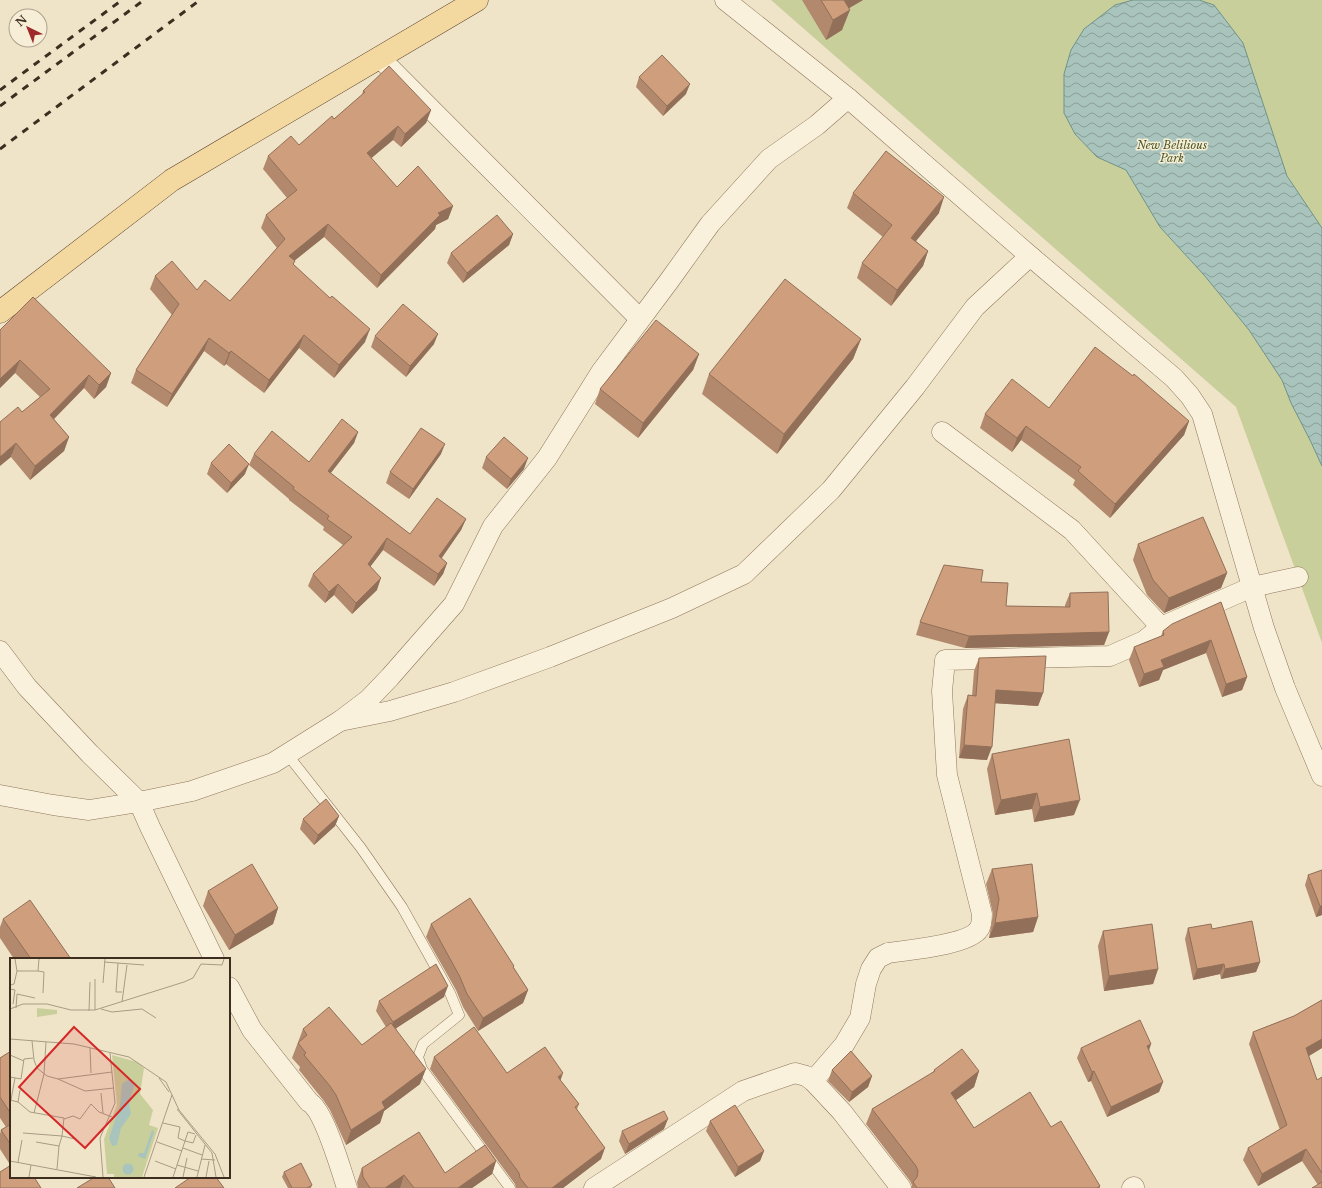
<svg xmlns="http://www.w3.org/2000/svg" width="1322" height="1188" font-family="'Libre Baskerville',serif">
	<style>
		.green { fill: #c9cf9b }
		.water { fill: url(#water-waves); stroke: #6f938a }
		.lines { fill: none; stroke-linecap: round; stroke-linejoin: round }
		.service-casing { stroke: #8d765c; stroke-width: 11 }
		.minor-casing { stroke: #8d765c; stroke-width: 21 }
		.primary-casing { stroke: #5b4430; stroke-width: 23 }
		.service { stroke: #faf1dc; stroke-width: 10 }
		.minor { stroke: #faf1dc; stroke-width: 20 }
		.primary { stroke: #f3d9a0; stroke-width: 22 }
		.rail { stroke: #3d2e20; stroke-width: 3; stroke-dasharray: 7 7; stroke-linecap: butt }
		.wall { fill: #b2896c }
		.shaded-wall { fill: #916f58 }
		.building { fill: #cf9f7d; stroke: #916f58 }
		.labels { text-anchor: middle; dominant-baseline: central; stroke-width: 3; stroke-linejoin: round; paint-order: stroke }
		.park-label { font-size: 11px; font-style: italic; fill: #4d5a26; stroke: #f7eed8 }
		.inset-road { fill: none; stroke: #a89b85; stroke-width: 1 }
		.view { fill: #d62828; fill-opacity: 0.15; stroke: #d62828; stroke-width: 2 }
		.inset-edge { fill: none; stroke: #3d2e20; stroke-width: 2 }
	</style>
	<defs>
		<pattern id="water-waves" width="16" height="10" patternUnits="userSpaceOnUse"><rect width="16" height="10" fill="#a9c4bc"/><path d="M0 5q4-4 8 0t8 0" fill="none" stroke="#8ba098"/></pattern>
	</defs>
	<rect width="100%" height="100%" fill="#f0e4c8"/>
	<!-- green -->
	<path class="green" d="M771,0H1322V643L1236,407Z"/>
	<!-- water -->
	<path class="water" d="M1133,0H1199L1214,5L1243,43L1287,176L1322,228V466L1310,440L1291,403L1282,380L1249,330L1204,275L1160,227L1126,170L1097,157L1075,134L1064,113V74L1071,50L1084,29L1115,5Z"/>
	<g class="lines">
		<defs>
			<path id="service" d="M287,754L361,848L402,907L450,993L459,1015L423,1044L418,1057L422,1069L510,1188"/>
			<g id="minor">
				<path d="M725,0L848,98L1030,256L1174,378L1190,396L1202,414L1264,628L1285,688L1322,776"/>
				<path d="M379,57L640,319"/>
				<path d="M848,98L817,125L769,159L710,224L669,281L601,372L547,458L493,526L454,604L390,677L369,699L340,721L390,711L454,692L550,657L672,608L744,574L831,490L915,387L975,307L1030,256"/>
				<path d="M942,432L1072,530L1161,627"/>
				<path d="M0,651L27,687L90,754L139,802L150,827L214,959"/>
				<path d="M0,795L53,805L89,810L139,802L192,791L273,763L340,721"/>
				<path d="M229,987L252,1030L309,1102C324,1110 341,1170 347,1188"/>
				<path d="M813,1081L844,1045L860,1018L866,984L871,969L878,958L888,953C907,950 969,945 979,929C981,926 982,919 982,914L947,775L942,691L945,660L1110,656L1144,641L1161,627L1252,587L1298,577"/>
				<path d="M594,1188L743,1091L795,1073L806,1076L813,1081L842,1112L901,1188"/>
				<path d="M1132,1188L1134,1187"/>
			</g>
			<path id="primary" d="M0,312L172,180L477,0"/>
		</defs>
		<!-- service casing -->
		<use href="#service" class="service-casing"/>
		<!-- minor casing -->
		<use href="#minor" class="minor-casing"/>
		<!-- primary casing -->
		<use href="#primary" class="primary-casing"/>
		<!-- service -->
		<use href="#service" class="service"/>
		<!-- minor -->
		<use href="#minor" class="minor"/>
		<!-- primary -->
		<use href="#primary" class="primary"/>
		<!-- rail -->
		<g class="rail">
			<path d="M0,90L122,0"/>
			<path d="M0,106L144,0"/>
			<path d="M0,149L200,0"/>
		</g>
	</g>
	<!-- wall -->
	<g class="wall">
		<path d="M802,0H863L849,8L842,30L826,40Z"/>
		<path d="M639,77L686,94L663,116L636,87Z"/>
		<path d="M363,91L431,110L426,123L401,147L393,140L371,158L397,187L453,206L448,219L436,225L435,229L377,288L324,237L294,261V265L365,342L334,378L299,348L264,393L226,364L224,366L204,351L167,407L131,383L136,370L172,315L150,289L155,276L230,301L277,248L261,228L266,215L287,198L263,169L268,156L299,145L334,119L362,95Z"/>
		<path d="M853,193L939,213L916,241L928,251L923,266L891,306L857,278L862,263L883,237L847,208Z"/>
		<path d="M513,234L509,245L463,283L447,263L451,253Z"/>
		<path d="M0,330L111,373L106,387L94,399L84,388L54,419L69,437L64,451L30,480L11,457L22,412L40,397L15,373L0,388Z"/>
		<path d="M375,336L434,344L406,377L371,347Z"/>
		<path d="M861,339L853,359L777,454L702,394L709,374Z"/>
		<path d="M699,354L693,370L638,438L595,404L600,389Z"/>
		<path d="M1049,408L1189,421L1184,435L1110,518L1073,485L1075,480L1021,440L1012,452L980,428L985,414Z"/>
		<path d="M358,432L354,443L330,474L410,534L466,519L461,530L441,558L447,563L443,574L434,586L383,550L370,567L377,590L352,614L334,595L325,603L308,586L313,574L343,545L323,530L324,527L289,500V499L249,465L254,454L309,462Z"/>
		<path d="M441,454L409,499L386,483L390,472Z"/>
		<path d="M486,457L524,469L507,489L482,468Z"/>
		<path d="M211,463L245,474L227,493L207,474Z"/>
		<path d="M1138,544L1227,573L1221,588L1164,613L1147,595L1133,560Z"/>
		<path d="M981,582L1006,606L1065,607V605L1070,593L1109,632L1104,645L965,648L916,635L920,622Z"/>
		<path d="M1221,602L1247,677L1242,690L1222,697L1206,653L1163,670L1159,680L1139,687L1129,660L1134,647L1161,636L1163,631Z"/>
		<path d="M979,658L1043,693L1038,706L995,703L987,760L959,758L963,709L968,695L972,696L974,671Z"/>
		<path d="M992,754L1074,815L1034,822L1032,809L995,815L987,769Z"/>
		<path d="M339,816L335,826L314,845L300,829L303,819Z"/>
		<path d="M992,869L1038,917L1033,932L989,938L993,914L986,884Z"/>
		<path d="M1322,870V915L1316,917L1305,885L1308,875Z"/>
		<path d="M208,891L278,908L273,924L229,950L203,906Z"/>
		<path d="M3,919L71,959H14L0,938V927Z"/>
		<path d="M431,924L514,968L528,990L523,1003L478,1031L463,1007L456,990L426,937Z"/>
		<path d="M1188,928L1212,929L1260,962L1256,972L1221,979L1220,974L1193,980L1185,939Z"/>
		<path d="M1103,931L1158,969L1153,984L1104,991L1098,946Z"/>
		<path d="M444,997L396,1028L420,1084L384,1111L380,1123L346,1145L330,1110L324,1101L299,1070L300,1067L292,1058L303,1029L362,1045L386,1027L376,1011L379,1001Z"/>
		<path d="M1322,1000V1048L1309,1056L1317,1080L1322,1077V1188L1318,1185L1302,1161L1258,1186L1243,1160L1248,1148L1280,1130L1249,1044L1253,1032L1294,1016Z"/>
		<path d="M1151,1044L1149,1051L1163,1082L1159,1092L1107,1117L1091,1081L1088,1082L1077,1058L1081,1048Z"/>
		<path d="M11,1051V1162L9,1163L0,1149V1134L1,1130L6,1127L0,1118V1058Z"/>
		<path d="M434,1057L507,1073L560,1080L579,1104L577,1109L601,1159L563,1188H516L515,1184L430,1069Z"/>
		<path d="M832,1070L872,1076L868,1087L849,1102L828,1081Z"/>
		<path d="M934,1070L979,1071L974,1087L956,1100L974,1128L1051,1127L1100,1186V1188H911L912,1185L910,1181L866,1124L872,1109L933,1073Z"/>
		<path d="M710,1121L764,1151L760,1161L735,1177L706,1131Z"/>
		<path d="M664,1129L625,1154L619,1141L622,1131Z"/>
		<path d="M496,1161L492,1174L472,1188H358L357,1182L362,1168L445,1173Z"/>
		<path d="M284,1172L312,1185L311,1188H288L282,1177Z"/>
	</g>
	<!-- shaded-wall -->
	<g class="shaded-wall">
		<path d="M841,0H863L834,17Z"/>
		<path d="M850,10L842,30L826,40L833,20Z"/>
		<path d="M690,84L686,94L663,116L667,106Z"/>
		<path d="M431,110L426,123L401,147L405,134Z"/>
		<path d="M398,126L393,140L362,166L367,153Z"/>
		<path d="M944,197L939,213L906,253L911,238Z"/>
		<path d="M453,206L448,219L436,225L435,229L377,288L381,275L438,213Z"/>
		<path d="M328,224L324,237L284,269L289,256Z"/>
		<path d="M513,234L509,245L463,283L467,273Z"/>
		<path d="M928,251L923,266L891,306L897,290Z"/>
		<path d="M370,329L365,342L334,378L339,365Z"/>
		<path d="M438,334L434,344L406,377L410,366Z"/>
		<path d="M304,335L299,348L264,393L269,380Z"/>
		<path d="M209,338L204,351L167,407L172,394Z"/>
		<path d="M861,339L853,359L777,454L784,434Z"/>
		<path d="M231,351L226,364L224,366L229,353Z"/>
		<path d="M699,354L693,370L638,438L643,423Z"/>
		<path d="M20,360L15,373L0,388V379Z"/>
		<path d="M111,373L106,387L94,399L99,385Z"/>
		<path d="M89,375L84,388L45,428L50,415Z"/>
		<path d="M1189,421L1184,435L1110,518L1115,504Z"/>
		<path d="M1026,426L1021,440L1012,452L1017,438Z"/>
		<path d="M358,432L354,443L323,483L328,471Z"/>
		<path d="M69,437L64,451L30,480L35,466Z"/>
		<path d="M16,443L11,457L0,466V457Z"/>
		<path d="M445,444L441,454L409,499L413,489Z"/>
		<path d="M528,458L524,469L507,489L511,479Z"/>
		<path d="M249,464L245,474L227,493L231,483Z"/>
		<path d="M466,519L461,530L435,568L439,556Z"/>
		<path d="M387,538L383,550L363,576L368,564Z"/>
		<path d="M447,563L443,574L434,586L438,574Z"/>
		<path d="M1227,573L1221,588L1164,613L1169,598Z"/>
		<path d="M381,578L377,590L352,614L356,603Z"/>
		<path d="M338,584L334,595L325,603L329,592Z"/>
		<path d="M1109,632L1104,645L965,648L969,636Z"/>
		<path d="M1211,640L1206,653L1163,670L1159,680L1139,687L1144,674L1161,660Z"/>
		<path d="M1247,677L1242,690L1222,697L1226,684Z"/>
		<path d="M996,690L1043,693L1038,706L991,703Z"/>
		<path d="M964,745L992,747L987,760L959,758Z"/>
		<path d="M1037,793L1032,809L995,815L1001,800Z"/>
		<path d="M1080,800L1074,815L1034,822L1040,807Z"/>
		<path d="M339,816L335,826L314,845L318,835Z"/>
		<path d="M1320,906H1322V915L1316,917Z"/>
		<path d="M278,908L273,924L229,950L235,935Z"/>
		<path d="M1038,917L1033,932L989,938L995,923Z"/>
		<path d="M1260,962L1256,972L1221,979L1225,969Z"/>
		<path d="M1224,964L1220,974L1193,980L1197,969Z"/>
		<path d="M1158,969L1153,984L1104,991L1109,976Z"/>
		<path d="M448,986L444,997L389,1033L393,1022Z"/>
		<path d="M528,990L523,1003L478,1031L483,1018Z"/>
		<path d="M1322,1039V1048L1302,1060L1306,1048Z"/>
		<path d="M1151,1044L1147,1054V1046Z"/>
		<path d="M426,1069L420,1084L384,1111L380,1123L346,1145L351,1130L382,1102Z"/>
		<path d="M979,1071L974,1087L945,1108L951,1093Z"/>
		<path d="M1094,1071L1091,1081L1088,1082L1092,1072Z"/>
		<path d="M563,1073L559,1085L558,1077Z"/>
		<path d="M872,1076L868,1087L849,1102L852,1092Z"/>
		<path d="M1163,1082L1159,1092L1107,1117L1111,1107Z"/>
		<path d="M668,1119L664,1129L625,1154L629,1144Z"/>
		<path d="M605,1148L601,1159L563,1188H552Z"/>
		<path d="M1306,1149L1302,1161L1258,1186L1262,1174Z"/>
		<path d="M764,1151L760,1161L735,1177L738,1167Z"/>
		<path d="M496,1161L492,1174L472,1188H458Z"/>
		<path d="M404,1175L400,1188H385Z"/>
	</g>
	<!-- building -->
	<g class="building">
		<path d="M821,0H844L850,10L833,20Z"/>
		<path d="M662,55L690,84L667,106L639,77Z"/>
		<path d="M389,66L431,110L405,134L398,126L367,153L397,187L418,166L453,206L438,213L440,215L381,275L328,224L289,256L295,261L293,264L330,298L332,296L370,329L339,365L304,335L269,380L231,351L229,353L209,338L172,394L136,370L179,304L155,276L172,261L197,290L205,280L230,301L285,239L266,215L297,190L268,156L291,136L299,145L332,116L334,119L365,92L363,91Z"/>
		<path d="M886,151L944,197L911,238L928,251L897,290L862,263L892,225L853,193Z"/>
		<path d="M497,215L513,234L467,273L451,253Z"/>
		<path d="M785,279L861,339L784,434L709,374Z"/>
		<path d="M33,297L111,373L99,385L89,375L50,415L69,437L35,466L16,443L0,457V422L18,407L22,412L50,389L20,360L0,379V330Z"/>
		<path d="M403,304L438,334L410,366L375,336Z"/>
		<path d="M656,320L699,354L643,423L600,389Z"/>
		<path d="M1095,347L1133,376L1134,374L1189,421L1115,504L1078,471L1081,467L1026,426L1017,438L985,414L1012,379L1049,408Z"/>
		<path d="M342,419L358,432L328,471L410,534L437,498L466,519L439,556L447,563L438,574L387,538L368,564L381,578L356,603L338,584L329,592L313,574L352,537L327,519L329,516L293,489L294,487L254,454L272,431L309,462Z"/>
		<path d="M421,428L445,444L413,489L390,472Z"/>
		<path d="M504,437L528,458L511,479L486,457Z"/>
		<path d="M229,444L249,464L231,483L211,463Z"/>
		<path d="M1203,517L1227,573L1169,598L1153,580L1138,544Z"/>
		<path d="M944,565L983,570L981,582L1008,583L1006,606L1070,607V593L1108,592L1109,632L969,636L920,622Z"/>
		<path d="M1221,602L1247,677L1226,684L1211,640L1161,660L1164,667L1144,674L1134,647L1164,635L1163,631L1172,624Z"/>
		<path d="M1046,656L1043,693L996,690L992,747L964,745L968,695L976,696L979,658Z"/>
		<path d="M1069,739L1080,800L1040,807L1037,793L1001,800L992,754Z"/>
		<path d="M326,799L339,816L318,835L303,819Z"/>
		<path d="M252,864L278,908L235,935L208,891Z"/>
		<path d="M1032,864L1038,917L995,923L999,899L992,869Z"/>
		<path d="M1322,870V906H1320L1308,875Z"/>
		<path d="M470,898L514,966L513,967L528,990L483,1018L467,994L460,977L431,924Z"/>
		<path d="M30,900L71,959H31L3,919Z"/>
		<path d="M1252,921L1260,962L1225,969L1224,964L1197,969L1188,928L1211,924L1212,929Z"/>
		<path d="M1152,924L1158,969L1109,976L1103,931Z"/>
		<path d="M436,964L448,986L393,1022L379,1001Z"/>
		<path d="M1322,1000V1039L1306,1048L1317,1080L1322,1077V1173L1306,1149L1262,1174L1248,1148L1287,1125L1253,1032L1294,1016Z"/>
		<path d="M329,1007L362,1045L391,1023L426,1069L382,1102L385,1108L351,1130L336,1095L330,1086L304,1055L306,1053L298,1043L307,1035L303,1029Z"/>
		<path d="M1140,1020L1151,1044L1147,1046L1163,1082L1111,1107L1094,1071L1092,1072L1081,1048Z"/>
		<path d="M474,1027L507,1073L545,1047L563,1073L558,1077L579,1104L575,1107L605,1148L552,1188H528L520,1178L519,1173L434,1057Z"/>
		<path d="M962,1049L979,1071L951,1093L974,1128L1030,1092L1051,1127L1061,1121L1100,1186L1097,1188H917L913,1182L917,1177L918,1171L916,1166L872,1109L935,1071L934,1070Z"/>
		<path d="M11,1051V1114L0,1097V1058Z"/>
		<path d="M851,1051L872,1076L852,1092L832,1070Z"/>
		<path d="M735,1105L764,1151L738,1167L710,1121Z"/>
		<path d="M664,1111L668,1119L629,1144L622,1131Z"/>
		<path d="M11,1124V1145L1,1130Z"/>
		<path d="M419,1132L445,1173L485,1145L496,1161L458,1188H414L404,1175L385,1188H370L363,1177L362,1168Z"/>
		<path d="M301,1163L312,1185L307,1188H292L284,1172Z"/>
		<path d="M11,1165V1177H34L41,1188H0V1172Z"/>
		<path d="M95,1177H108L115,1188H77Z"/>
		<path d="M191,1177H216L224,1188H175Z"/>
		<path d="M1322,1182V1188H1312Z"/>
	</g>
	<g class="labels">
		<!-- park labels -->
		<g class="park-label">
			<text x="1172" y="145">New Belilious<tspan x="1172" dy="13">Park</tspan></text>
		</g>
	</g>
	<!-- overview -->
	<g transform="translate(10 958)">
		<rect width="220" height="220" fill="#f0e4c8"/>
		<path d="M27,50L47,52V56L27,59ZM102,97L127,104L134,110L130,136L143,152L139,167L148,170L132,219H104V216H97L94,181L107,147Z" fill="#c9cf9b"/>
		<path d="M120,121L125,126L119,143L121,156L111,170L107,187L102,188L99,180L110,148L112,126ZM142,172L144,174L135,201L128,198L129,195H134ZM112.5 211a5.5 5.5 0 1 1 11 0a5.5 5.5 0 1 1-11 0Z" fill="#a9c4bc"/>
		<path class="inset-road" d="M5,1L7,13M94,4L134,7M108,5L106,34H112M28,13L34,14L33,35M85,21V52M93,25L95,1M0,27L4,26L7,13H28L29,1M0,31L5,32L3,46M112,44L117,7M6,50L7,36L25,40M0,51L13,46H37L61,52H85L174,24L183,20L191,6L212,7L214,1M91,51L102,54L132,51L146,60M79,53L80,24M0,81L64,86L119,99L156,124L169,152L205,196L214,219M22,83L24,102L27,110L37,118L48,121M80,90L81,115M0,97L14,103M102,114L48,121L75,133L104,130M0,119L11,121L14,101L23,100M149,120L159,134M91,135L93,155M0,142L8,144L20,154L54,160L52,178L65,181M1,142L5,120M8,144L10,132M167,151L202,195L206,219M24,155L34,116L36,84M54,161L63,158L70,161L81,146L89,154L102,159M153,165L170,169L168,180L175,183M13,175L52,178L49,188M175,183L178,174L185,176M26,184L49,188L47,211M147,184L172,193M173,190L192,197M191,201L205,202M0,203L86,219M145,203L166,211M8,204L12,182M167,207L188,213M19,219L21,207M93,219L90,180L105,145L100,95M134,219L162,137M163,219L175,183L183,185L186,177M173,219L177,200M187,219L195,187M196,219L199,203"/>
		<path class="view" d="M64,69L130,131L75,190L9,129Z"/>
		<rect width="220" height="220" class="inset-edge"/>
	</g>
	<!-- north arrow -->
	<g transform="translate(28 28) rotate(317)"><circle r="19" fill="#f7eed8" stroke="#ada18e"/>
	<path d="M0-3L7 15L0 10L-7 15Z" fill="#9e2a2b"/>
	<text y="-6" font-size="11" font-weight="bold" text-anchor="middle" fill="#3d2e20">N</text>
	</g>
</svg>
